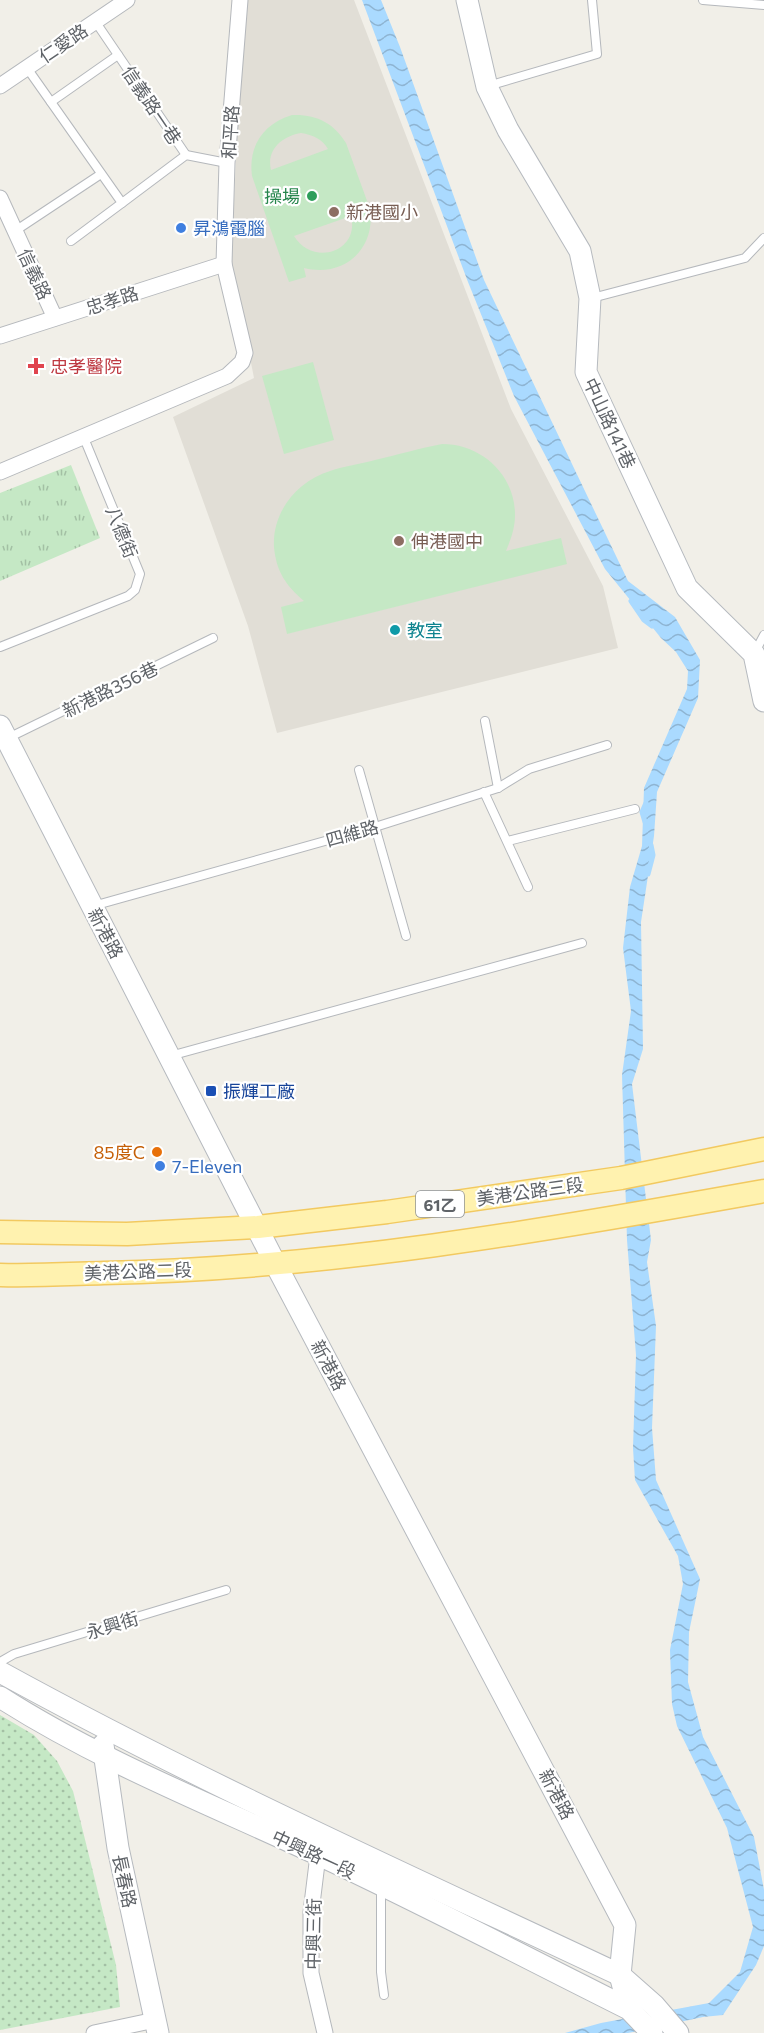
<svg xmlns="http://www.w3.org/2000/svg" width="764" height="2033" font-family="Commissioner,'Noto Sans TC',sans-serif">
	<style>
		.education { fill: #e1ded6 }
		.grass { fill: url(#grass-tufts) }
		.park { fill: url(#park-dots) }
		.garden { fill: #c5e8c5; fill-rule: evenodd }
		.water { fill: url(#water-waves) }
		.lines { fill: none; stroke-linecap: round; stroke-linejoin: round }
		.stream { stroke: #aadaff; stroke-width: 5 }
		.lane-casing { stroke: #b5b8bc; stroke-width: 10 }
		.street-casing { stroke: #b5b8bc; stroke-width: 17 }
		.secondary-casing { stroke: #b6babf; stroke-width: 23 }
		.primary-casing { stroke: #f2c960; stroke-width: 25 }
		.lane { stroke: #fff; stroke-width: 8 }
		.street { stroke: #fff; stroke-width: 15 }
		.secondary { stroke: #fff; stroke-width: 21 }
		.primary { stroke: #fff2af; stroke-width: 22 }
		.leisure-dot { fill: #2e9e5b; stroke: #fff; stroke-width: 2 }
		.education-dot { fill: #8d6e63; stroke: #fff; stroke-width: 2 }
		.shop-dot { fill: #3f7fe0; stroke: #fff; stroke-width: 2 }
		.health-dot { fill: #e0444e; stroke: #fff; stroke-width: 2 }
		.culture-dot { fill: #0f9aa8; stroke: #fff; stroke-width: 2 }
		.transit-dot { fill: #1a4fb4; stroke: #fff; stroke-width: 2 }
		.food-dot { fill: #e8710a; stroke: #fff; stroke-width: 2 }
		.labels { text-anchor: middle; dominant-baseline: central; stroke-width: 4.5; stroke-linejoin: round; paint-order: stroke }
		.shield { fill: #fff; stroke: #8f9295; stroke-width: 1.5 }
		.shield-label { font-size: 16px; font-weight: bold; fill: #5f6368 }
		.street-label { font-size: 18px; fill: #5f6368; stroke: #fff }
		.leisure-label { font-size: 18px; fill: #27864d; stroke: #fff; text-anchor: end }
		.education-label { font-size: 18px; fill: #785e54; stroke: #fff; text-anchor: start }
		.shop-label { font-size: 18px; fill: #366cbe; stroke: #fff; text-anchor: start }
		.health-label { font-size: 18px; fill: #be3a42; stroke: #fff; text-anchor: start }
		.culture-label { font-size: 18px; fill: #0d838f; stroke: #fff; text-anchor: start }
		.transit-label { font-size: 18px; fill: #164399; stroke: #fff; text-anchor: start }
		.food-label { font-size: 18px; fill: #c56008; stroke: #fff; text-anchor: end }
	</style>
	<defs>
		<pattern id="grass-tufts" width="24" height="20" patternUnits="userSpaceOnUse" patternTransform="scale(1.5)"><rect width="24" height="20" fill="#c5e8c5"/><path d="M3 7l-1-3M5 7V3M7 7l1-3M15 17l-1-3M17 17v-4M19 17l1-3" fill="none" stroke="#a3c0a4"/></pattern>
		<pattern id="park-dots" width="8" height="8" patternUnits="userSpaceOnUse" patternTransform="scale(1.5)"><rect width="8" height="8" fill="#c5e8c5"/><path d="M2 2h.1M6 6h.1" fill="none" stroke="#a3c0a4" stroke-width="1.8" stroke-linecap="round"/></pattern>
		<pattern id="water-waves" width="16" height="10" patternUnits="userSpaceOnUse" patternTransform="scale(1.5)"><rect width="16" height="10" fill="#aadaff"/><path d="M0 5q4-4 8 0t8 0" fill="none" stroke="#8eb4d2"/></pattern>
	</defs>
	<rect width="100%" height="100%" fill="#f1efe8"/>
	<!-- education -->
	<path class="education" d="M244,0H354L511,409L603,586L618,648L277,733L248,626L173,417L254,378L231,261Z"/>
	<!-- grass -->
	<path class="grass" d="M71,465L100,538L0,581V493Z"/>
	<!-- park -->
	<path class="park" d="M0,1715L34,1735L57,1761L73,1791L116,1965L120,2007L0,2030Z"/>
	<!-- garden -->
	<g class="garden">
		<path d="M292,115C316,114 334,123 346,143L370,209C376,249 344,278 304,268L306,277L289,282L252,176C248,146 263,124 292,115ZM301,133C313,135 322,139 328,149L271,170C266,149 283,136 301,133ZM351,216C360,252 313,267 294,236Z"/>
		<path d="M313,362L334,440L284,454L262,376Z"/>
		<path d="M442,444C482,444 515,475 515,515C515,528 511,539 506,551L561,538L567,564L287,634L281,607L304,601C286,586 276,571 274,547C272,512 297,481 330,471C344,466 360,464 375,460C397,455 420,448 442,444Z"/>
	</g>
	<!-- water -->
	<path class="water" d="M362,0H381L400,47L484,280L628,581L675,617L700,660L698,698L657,792L654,836L641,922L643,1049L632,1084L651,1240L647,1262L656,1326L652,1428L656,1480L700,1579L689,1632L688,1682L703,1737L754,1837L764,1890V1946L756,1965L723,2015L703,2017L628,2033H565L601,2023L709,2003L740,1972L753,1927L727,1828L677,1726L672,1704L670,1650L683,1584L678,1556L635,1480L633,1448L636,1355L627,1240L622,1075L631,1011L623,948L630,887L642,846L644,788L687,689L688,671L676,652L661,638L605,569L514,396L468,282Z"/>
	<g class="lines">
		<!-- stream -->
		<g class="stream">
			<path d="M631,601L644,620L652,626"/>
			<path d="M645,822L642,812L646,803"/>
			<path d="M648,874L653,855L651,845"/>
		</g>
		<defs>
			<g id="lane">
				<path d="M703,0L764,5"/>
				<path d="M95,21L186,155"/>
				<path d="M27,68L122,203L71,241"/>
				<path d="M488,86L597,54L592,0"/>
				<path d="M51,102L118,55"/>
				<path d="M122,203L186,155L227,163"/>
				<path d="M15,231L101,174"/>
				<path d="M592,298L745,258L764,238"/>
				<path d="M0,647L128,596L135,590L140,574L84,438"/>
				<path d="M755,652L764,635"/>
				<path d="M485,721L498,788"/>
				<path d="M8,738L213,638"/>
				<path d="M359,770L406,936"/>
				<path d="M484,792L528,887"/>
				<path d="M508,841L635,809"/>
				<path d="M93,906L375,827L498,788L529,769L607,745"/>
				<path d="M170,1056L582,943"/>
				<path d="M0,1662L14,1654L226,1590"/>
				<path d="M381,1887V1972L384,1995"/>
			</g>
			<g id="street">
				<path d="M0,86L127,0"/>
				<path d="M0,198L55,318"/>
				<path d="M0,336L224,264"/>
				<path d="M0,472L227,376L242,362L245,353L224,264L227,163L240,0"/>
				<path d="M319,1847L311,1912V1973L325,2033"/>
				<path d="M94,2033L155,2020"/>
			</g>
			<g id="secondary">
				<path d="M467,0L487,87L508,130L580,251L590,298L586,372L687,588L754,654L764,701"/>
				<path d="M0,726L276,1265L625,1925L620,1975L629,2009"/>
				<path d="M0,1672C202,1783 412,1877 620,1975L654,2005L678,2033"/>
				<path d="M0,1697C100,1761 210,1804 317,1854C422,1903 525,1957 629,2009L652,2033"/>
				<path d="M103,1745L118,1848L158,2033"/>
			</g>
			<g id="primary">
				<path d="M0,1232L127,1234L258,1227L387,1212L621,1178L764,1149"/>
				<path d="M0,1275C35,1276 70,1274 104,1273C327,1269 545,1230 764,1191"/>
			</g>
		</defs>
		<!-- lane casing -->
		<use href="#lane" class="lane-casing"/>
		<!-- street casing -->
		<use href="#street" class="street-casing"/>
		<!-- secondary casing -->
		<use href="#secondary" class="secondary-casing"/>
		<!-- primary casing -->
		<use href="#primary" class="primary-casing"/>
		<!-- lane -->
		<use href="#lane" class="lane"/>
		<!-- street -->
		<use href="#street" class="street"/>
		<!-- secondary -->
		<use href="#secondary" class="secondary"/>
		<!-- primary -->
		<use href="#primary" class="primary"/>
	</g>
	<!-- markers -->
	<circle class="leisure-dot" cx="312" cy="196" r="6"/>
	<g class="education-dot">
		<circle cx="334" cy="212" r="6"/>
		<circle cx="399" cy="541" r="6"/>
	</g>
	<g class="shop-dot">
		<circle cx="181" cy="228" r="6"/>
		<circle cx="160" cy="1166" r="6"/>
	</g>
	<path class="health-dot" d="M33 357h6v6h6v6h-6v6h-6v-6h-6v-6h6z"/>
	<circle class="culture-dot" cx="395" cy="630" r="6"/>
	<rect class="transit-dot" x="205" y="1085" width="12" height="12" rx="3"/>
	<circle class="food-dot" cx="157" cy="1152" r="6"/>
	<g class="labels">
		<!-- shield labels -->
		<rect class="shield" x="416" y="1191" width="48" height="26" rx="4.5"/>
		<g class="shield-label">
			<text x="440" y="1204">61乙</text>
		</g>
		<!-- street labels -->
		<g class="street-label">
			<text transform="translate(63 43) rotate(-34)">仁愛路</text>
			<text transform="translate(152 105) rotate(56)">信義路一巷</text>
			<text transform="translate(230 132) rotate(-86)">和平路</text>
			<text transform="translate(35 274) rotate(65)">信義路</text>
			<text transform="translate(112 300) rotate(-18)">忠孝路</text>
			<text transform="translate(610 423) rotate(65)">中山路141巷</text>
			<text transform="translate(122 532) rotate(68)">八德街</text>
			<text transform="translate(110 689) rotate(-26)">新港路356巷</text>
			<text transform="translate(352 833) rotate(-16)">四維路</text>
			<text transform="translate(106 933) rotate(62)">新港路</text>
			<text transform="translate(530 1191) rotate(-8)">美港公路三段</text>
			<text transform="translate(138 1271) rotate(-2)">美港公路二段</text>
			<text transform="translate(329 1365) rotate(62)">新港路</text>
			<text transform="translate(112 1625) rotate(-17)">永興街</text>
			<text transform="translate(557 1794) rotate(62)">新港路</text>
			<text transform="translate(314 1854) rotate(25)">中興路一段</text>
			<text transform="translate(125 1881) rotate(78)">長春路</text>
			<text transform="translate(313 1934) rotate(-89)">中興三街</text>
		</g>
		<!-- leisure labels -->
		<g class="leisure-label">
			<text x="300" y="196">操場</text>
		</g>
		<!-- education labels -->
		<g class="education-label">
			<text x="346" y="212">新港國小</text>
			<text x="411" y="541">伸港國中</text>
		</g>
		<!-- shop labels -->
		<g class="shop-label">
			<text x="193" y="228">昇鴻電腦</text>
			<text x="172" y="1166">7-Eleven</text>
		</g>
		<!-- health labels -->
		<g class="health-label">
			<text x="50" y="366">忠孝醫院</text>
		</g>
		<!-- culture labels -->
		<g class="culture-label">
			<text x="407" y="630">教室</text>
		</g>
		<!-- transit labels -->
		<g class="transit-label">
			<text x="223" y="1091">振輝工廠</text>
		</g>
		<!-- food labels -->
		<g class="food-label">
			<text x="145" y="1152">85度C</text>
		</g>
	</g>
</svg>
